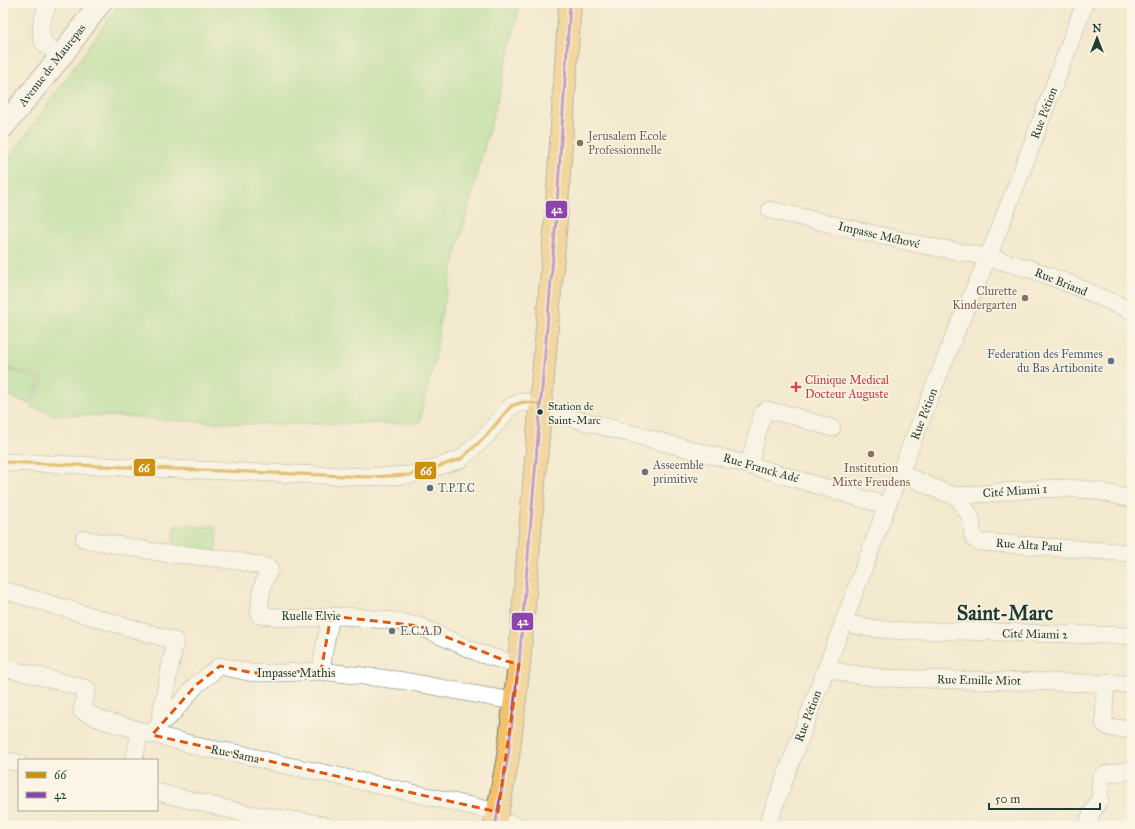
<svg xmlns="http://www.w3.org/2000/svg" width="1135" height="829" font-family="'IM FELL Great Primer',serif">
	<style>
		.green { fill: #a2dd90; stroke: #608d62 }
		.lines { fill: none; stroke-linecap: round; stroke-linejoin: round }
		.minor-casing { stroke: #69796a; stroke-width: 18 }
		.tertiary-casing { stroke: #69796a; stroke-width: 24 }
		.primary-casing { stroke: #69796a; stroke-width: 24 }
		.minor { stroke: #fff; stroke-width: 17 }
		.tertiary { stroke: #fff; stroke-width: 22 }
		.primary { stroke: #f4c16b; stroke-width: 22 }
		.bus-1-casing { stroke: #fcf5e5; stroke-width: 6 }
		.bus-2-casing { stroke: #fcf5e5; stroke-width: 6 }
		.bus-1 { stroke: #cc910a; stroke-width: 3 }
		.bus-2 { stroke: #8e44ad; stroke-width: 3 }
		.marked { fill: none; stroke: #de580e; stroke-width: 3; stroke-dasharray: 8 5; stroke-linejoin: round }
		.education-dot { fill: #8d6e63; stroke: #fcf5e5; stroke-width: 1.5 }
		.service-dot { fill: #5c6f8a; stroke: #fcf5e5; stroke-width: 1.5 }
		.health-dot { fill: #e0444e; stroke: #fcf5e5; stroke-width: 1.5 }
		.bus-dot { fill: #1f3d34; stroke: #fcf5e5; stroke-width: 1.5 }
		.worship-dot { fill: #6b7280; stroke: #fcf5e5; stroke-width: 1.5 }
		.labels { text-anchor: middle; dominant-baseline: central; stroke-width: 3; stroke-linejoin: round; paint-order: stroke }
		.bus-label { font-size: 11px; fill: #1f3d34; stroke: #fcf5e5; text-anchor: start }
		.street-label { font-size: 12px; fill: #1f3d34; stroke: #fcf5e5 }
		.education-label { font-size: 12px; fill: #785e54; stroke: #fcf5e5; text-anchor: start }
		.service-label { font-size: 12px; fill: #4e5e75; stroke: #fcf5e5; text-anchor: end }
		.health-label { font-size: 12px; fill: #be3a42; stroke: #fcf5e5; text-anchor: start }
		.worship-label { font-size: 12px; fill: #5b616d; stroke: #fcf5e5; text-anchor: start }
		.town-label { font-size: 20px; font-weight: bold; fill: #1f3d34; stroke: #fcf5e5 }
		.line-badge { stroke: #fcf5e5; stroke-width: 1.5 }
		.badge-label { font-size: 11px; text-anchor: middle; font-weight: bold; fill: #fff }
	</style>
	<rect width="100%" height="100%" fill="#fcf5e5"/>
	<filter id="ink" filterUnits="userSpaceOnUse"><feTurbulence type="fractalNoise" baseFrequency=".025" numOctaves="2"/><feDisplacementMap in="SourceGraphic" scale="8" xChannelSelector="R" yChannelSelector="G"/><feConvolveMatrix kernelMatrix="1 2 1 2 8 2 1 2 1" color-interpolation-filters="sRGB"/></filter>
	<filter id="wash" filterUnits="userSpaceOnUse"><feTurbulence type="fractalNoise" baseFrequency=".012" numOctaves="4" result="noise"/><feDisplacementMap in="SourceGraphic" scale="16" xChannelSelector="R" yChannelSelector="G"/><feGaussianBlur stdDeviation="0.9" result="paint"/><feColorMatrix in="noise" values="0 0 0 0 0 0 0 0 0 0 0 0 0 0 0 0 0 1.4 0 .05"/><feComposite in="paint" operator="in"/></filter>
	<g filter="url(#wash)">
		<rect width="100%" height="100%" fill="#f3e9ce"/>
		<!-- green -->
		<g class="green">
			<path d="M120,3H519L517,19L497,100L458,246L440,320L435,361L424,399L420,423L249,424L162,420L137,417L50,414V412L31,408L42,379L3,366V167Z"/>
			<path d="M3,367L39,381L30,404L3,394Z"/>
			<path d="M175,526H215L217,532L216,555L173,549Z"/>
		</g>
	</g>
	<g filter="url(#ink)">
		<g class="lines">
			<defs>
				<g id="minor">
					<path d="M48,3C44,15 36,33 45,44C49,48 56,52 61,56"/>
					<path d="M770,210L922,245L988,257L1033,270L1070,284L1132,311"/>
					<path d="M540,411L549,412L749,465L887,506"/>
					<path d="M3,462L370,477L409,475L425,471L461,459L486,436L511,406L523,402L541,404"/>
					<path d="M749,465L763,412L767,410L790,415L832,428"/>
					<path d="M901,473L943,492L957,496L1036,489L1070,488L1098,491L1132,499"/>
					<path d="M957,496L971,518L973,536L975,540L980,542L1132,553"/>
					<path d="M84,539L168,554L189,555L238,561L267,567L270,569C261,583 260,599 259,615L299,619L345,616L395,621L419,626L481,654L506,661L519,664"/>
					<path d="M3,590L175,641L159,724"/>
					<path d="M843,622C881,633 922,631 961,631C1018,633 1075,634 1132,636"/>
					<path d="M827,667L845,673L882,678L1132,684"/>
					<path d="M3,668L35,675L87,689L82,711L102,720L204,748L241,754L279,764L324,773L498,812"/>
					<path d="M321,671L324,650L331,616"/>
					<path d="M1105,683L1104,723C1108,731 1124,728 1132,728"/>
					<path d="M152,735L159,724L172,714L196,685L220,666L253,673H279L321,671L405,681L490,697L515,701"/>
					<path d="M3,760L19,763"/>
					<path d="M134,760L140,731"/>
					<path d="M157,792L248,814L314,823L327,826"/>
					<path d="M496,821L519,826"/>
					<path d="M767,826L887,506L955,334L988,257L1020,176L1085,3"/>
					<path d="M1088,826L1091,814L1100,799V781L1101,777L1103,775L1108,774L1132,770"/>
				</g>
				<path id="tertiary" d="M3,127L61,56L100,3"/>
				<path id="primary" d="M495,826L508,757L519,664L556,220L570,3"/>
			</defs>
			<!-- minor casing -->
			<use href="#minor" class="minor-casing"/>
			<!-- tertiary casing -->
			<use href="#tertiary" class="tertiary-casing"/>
			<!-- primary casing -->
			<use href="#primary" class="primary-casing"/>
			<!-- minor -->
			<use href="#minor" class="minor"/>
			<!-- tertiary -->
			<use href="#tertiary" class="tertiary"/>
			<!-- primary -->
			<use href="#primary" class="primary"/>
			<defs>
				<path id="bus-1" d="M3,462L370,477L409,475L425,471L461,459L486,436L511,406L523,402L541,404"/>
				<path id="bus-2" d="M495,826L508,757L519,664L556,220L570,3"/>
			</defs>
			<!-- bus-1 casing -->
			<use href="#bus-1" class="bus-1-casing"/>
			<!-- bus-2 casing -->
			<use href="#bus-2" class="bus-2-casing"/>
			<!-- bus-1 -->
			<use href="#bus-1" class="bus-1"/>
			<!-- bus-2 -->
			<use href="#bus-2" class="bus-2"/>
		</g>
	</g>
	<!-- marked area -->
	<path d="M0 0H1135V829H0ZM331,616L419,626L506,661L519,664L498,812L152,735L196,685L220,666L253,673L321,671Z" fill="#f3e9ce" fill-opacity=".55" fill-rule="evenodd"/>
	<path class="marked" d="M331,616L419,626L506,661L519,664L498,812L152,735L196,685L220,666L253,673L321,671Z"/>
	<!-- markers -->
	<g class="education-dot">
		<circle cx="580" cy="143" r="4"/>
		<circle cx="1025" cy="298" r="4"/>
		<circle cx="871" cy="454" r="4"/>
	</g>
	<g class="service-dot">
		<circle cx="1111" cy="361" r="4"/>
		<circle cx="430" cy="488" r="4"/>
	</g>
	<path class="health-dot" d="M794 381h4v4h4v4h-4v4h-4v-4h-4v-4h4z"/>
	<circle class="bus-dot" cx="540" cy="412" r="3.5"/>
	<g class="worship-dot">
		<circle cx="645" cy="472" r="4"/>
		<circle cx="392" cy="631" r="4"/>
	</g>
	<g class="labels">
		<!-- bus labels -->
		<g class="bus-label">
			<text x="548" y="406">Station de<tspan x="548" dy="14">Saint-Marc</tspan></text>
		</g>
		<!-- street labels -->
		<g class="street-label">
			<text transform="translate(52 65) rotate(-52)">Avenue de Maurepas</text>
			<text transform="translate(1044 113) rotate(-69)">Rue Pétion</text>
			<text transform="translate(879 235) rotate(13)">Impasse Méhové</text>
			<text transform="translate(1061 282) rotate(22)">Rue Briand</text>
			<text transform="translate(924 414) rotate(-69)">Rue Pétion</text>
			<text transform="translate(761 468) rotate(16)">Rue Franck Adé</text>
			<text transform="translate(1015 491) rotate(-4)">Cité Miami 1</text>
			<text transform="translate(1029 545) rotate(4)">Rue Alta Paul</text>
			<text x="311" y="616">Ruelle Elvie</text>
			<text transform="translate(1035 634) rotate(1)">Cité Miami 2</text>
			<text x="296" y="673">Impasse Mathis</text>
			<text transform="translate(979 680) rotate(1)">Rue Emille Miot</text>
			<text transform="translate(808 716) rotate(-69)">Rue Pétion</text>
			<text transform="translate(235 754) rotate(12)">Rue Sama</text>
		</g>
		<!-- education labels -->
		<g class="education-label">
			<text x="588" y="136">Jerusalem Ecole<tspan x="588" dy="14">Professionnelle</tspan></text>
			<text x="1017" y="291" text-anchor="end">Clurette<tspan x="1017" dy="14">Kindergarten</tspan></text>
			<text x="871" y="468" text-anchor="middle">Institution<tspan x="871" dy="14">Mixte Freudens</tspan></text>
		</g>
		<!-- service labels -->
		<g class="service-label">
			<text x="1103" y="354">Federation des Femmes<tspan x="1103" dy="14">du Bas Artibonite</tspan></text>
			<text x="438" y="488" text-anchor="start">T.P.T.C</text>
		</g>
		<!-- health labels -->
		<g class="health-label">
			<text x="805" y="380">Clinique Medical<tspan x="805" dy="14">Docteur Auguste</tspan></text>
		</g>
		<!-- worship labels -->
		<g class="worship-label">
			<text x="653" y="465">Asseemble<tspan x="653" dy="14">primitive</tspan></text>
			<text x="400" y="631">E.C.A.D</text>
		</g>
		<!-- town labels -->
		<g class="town-label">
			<text x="1005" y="613">Saint-Marc</text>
		</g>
	</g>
	<g class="line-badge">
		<rect x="545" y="200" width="23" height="19" rx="4" fill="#8e44ad"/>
		<rect x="133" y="458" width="23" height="19" rx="4" fill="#cc910a"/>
		<rect x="414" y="461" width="23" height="19" rx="4" fill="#cc910a"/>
		<rect x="511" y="612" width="23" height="19" rx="4" fill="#8e44ad"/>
	</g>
	<g class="badge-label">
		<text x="557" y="213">42</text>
		<text x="144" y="472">66</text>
		<text x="426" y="475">66</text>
		<text x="523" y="625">42</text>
	</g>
	<!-- margin -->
	<rect width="1135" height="829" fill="none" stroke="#fcf5e5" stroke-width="16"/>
	<!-- legend -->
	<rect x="18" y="759" width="140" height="52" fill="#fcf5e5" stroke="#a4ab9e"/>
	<rect x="26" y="772" width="20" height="6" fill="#cc910a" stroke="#a4ab9e"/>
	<text x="54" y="779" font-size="12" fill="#1f3d34">66</text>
	<rect x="26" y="792" width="20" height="6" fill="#8e44ad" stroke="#a4ab9e"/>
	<text x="54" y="799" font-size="12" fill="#1f3d34">42</text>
	<!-- north arrow -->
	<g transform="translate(1097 38)" stroke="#fcf5e5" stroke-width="3" paint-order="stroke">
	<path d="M0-3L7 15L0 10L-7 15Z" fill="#1f3d34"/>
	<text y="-6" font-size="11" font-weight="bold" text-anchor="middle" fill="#1f3d34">N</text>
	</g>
	<!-- scale -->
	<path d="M989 803v6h111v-6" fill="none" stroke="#1f3d34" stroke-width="2"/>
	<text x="995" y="803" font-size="12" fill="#1f3d34" stroke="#fcf5e5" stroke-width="3" paint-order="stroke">50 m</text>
</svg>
